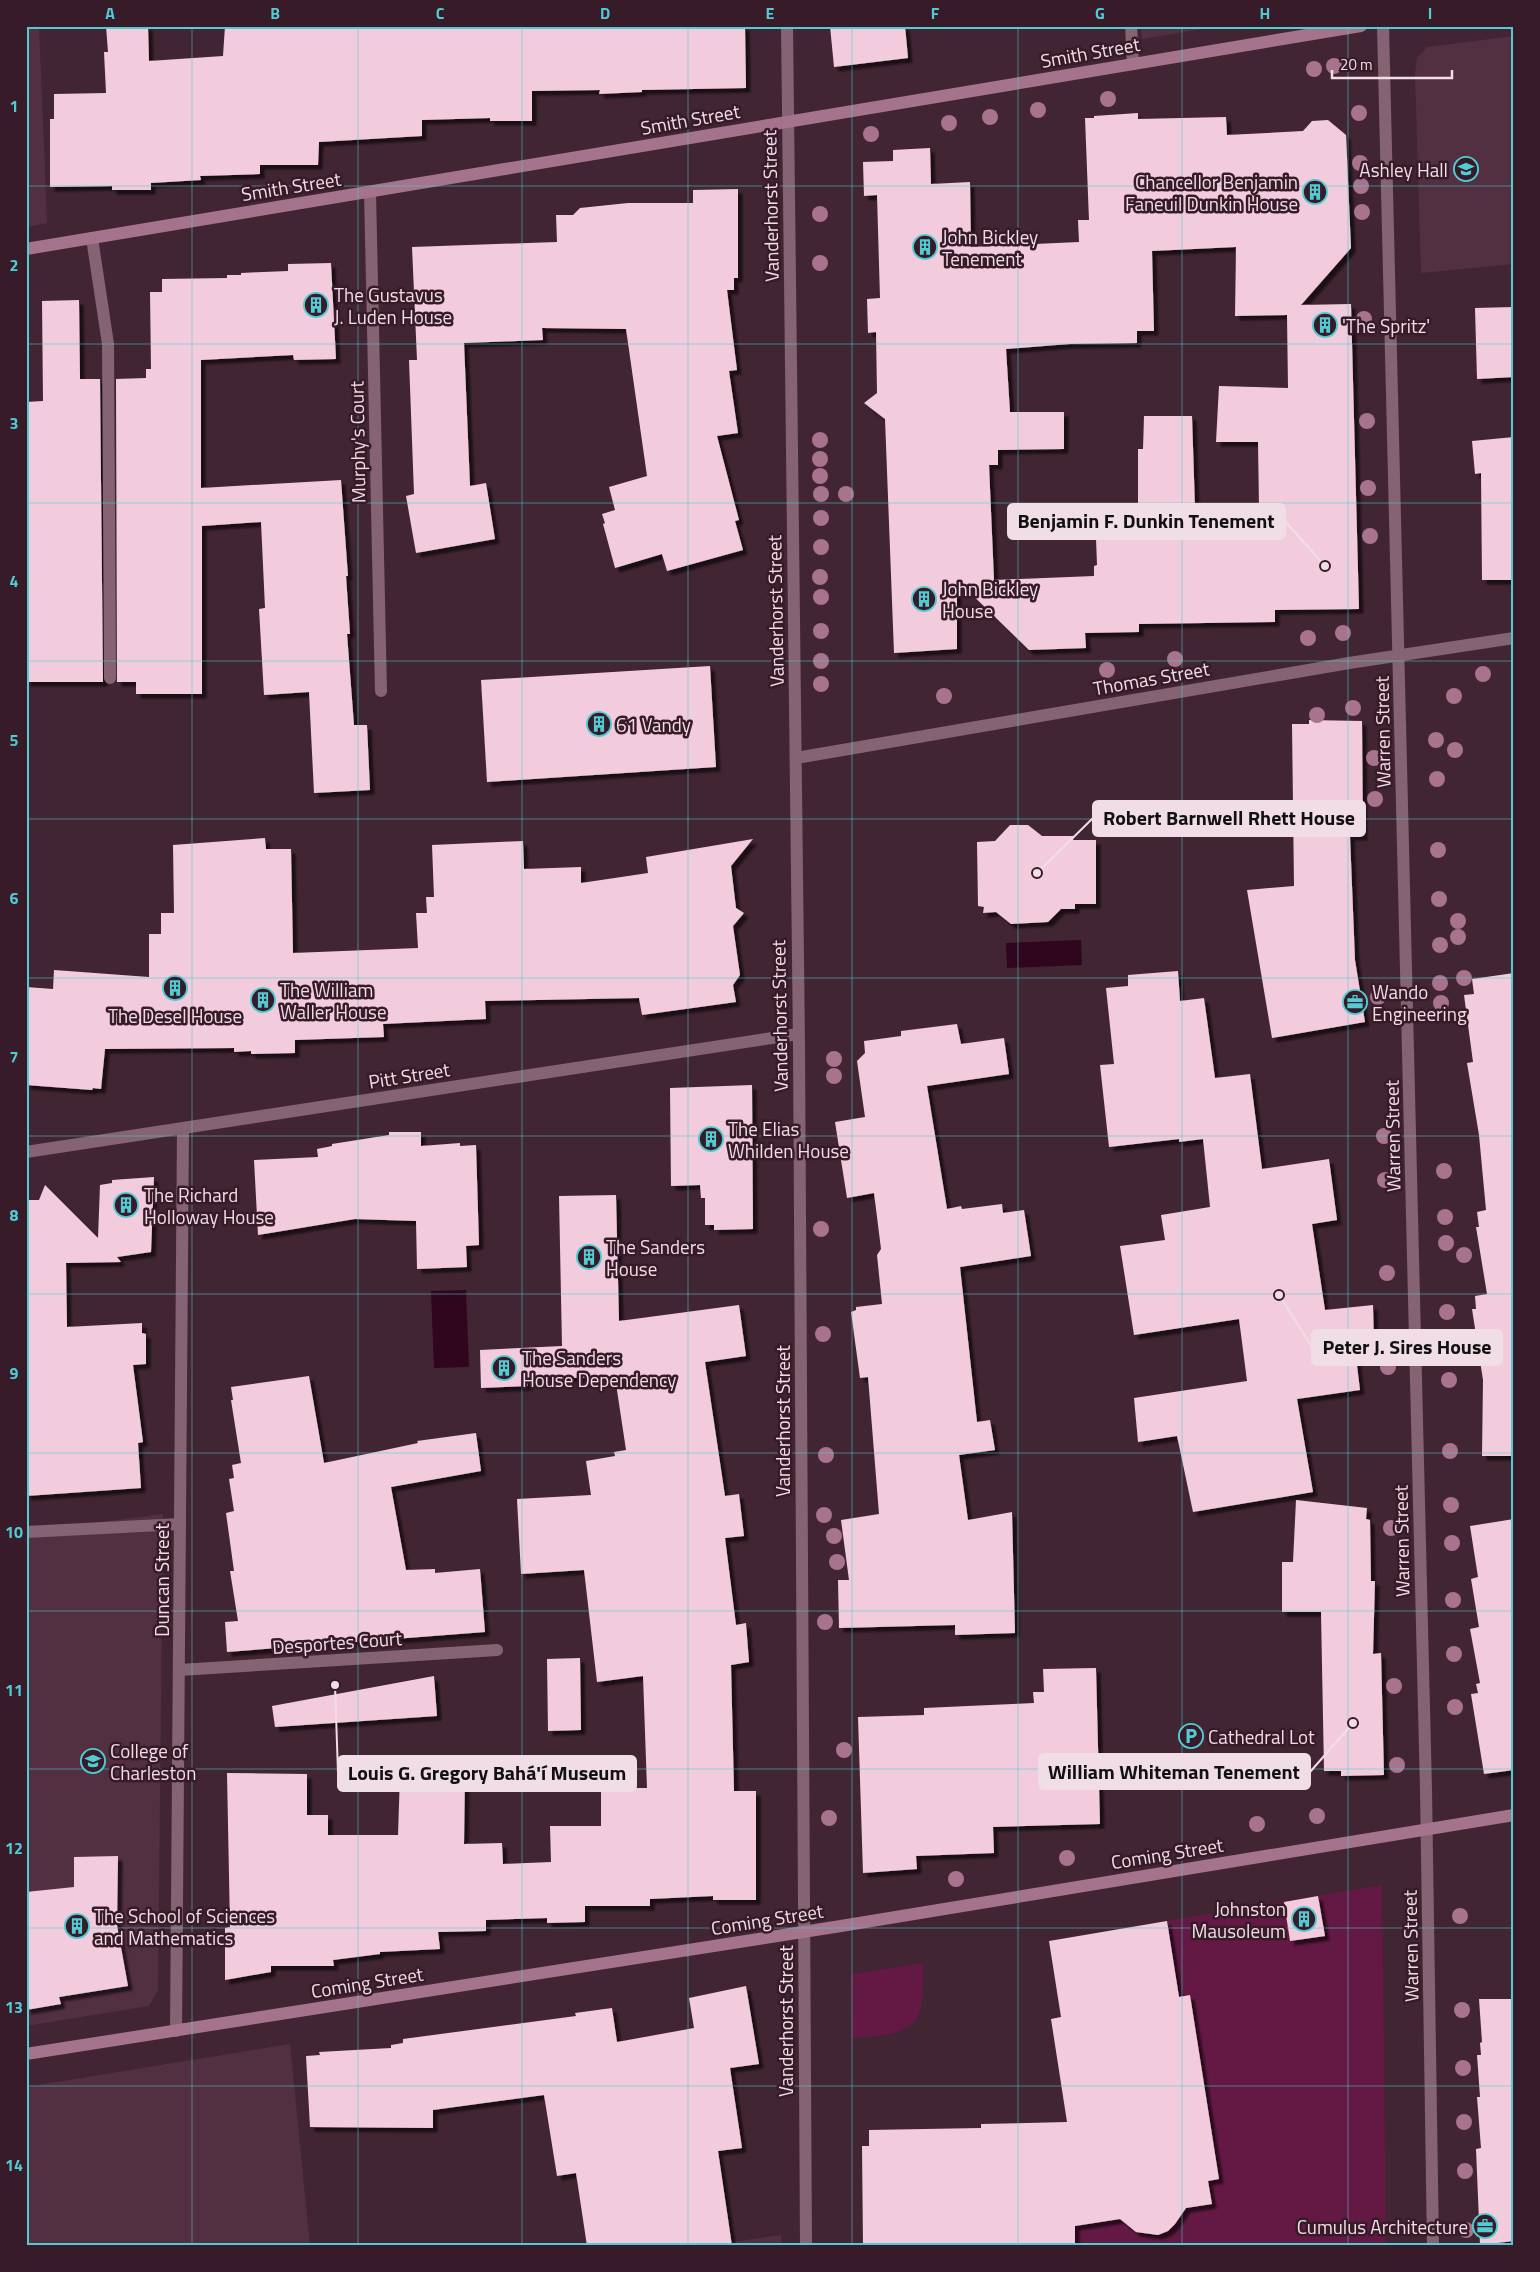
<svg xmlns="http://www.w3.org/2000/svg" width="1540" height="2272" font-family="'Titillium Web',sans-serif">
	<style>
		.built { fill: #522f41 }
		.green { fill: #631944 }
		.water { fill: #30051e }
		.building { fill: #f2ccdd; fill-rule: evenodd; filter: url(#shadow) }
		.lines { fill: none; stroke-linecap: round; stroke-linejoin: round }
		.lane { stroke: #856373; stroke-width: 12 }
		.street { stroke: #856373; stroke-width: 12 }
		.secondary { stroke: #a5748c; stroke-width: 12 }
		.tree { fill: #a8738d }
		.grid { fill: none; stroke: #51ccd2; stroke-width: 1; stroke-opacity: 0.55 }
		.labels { text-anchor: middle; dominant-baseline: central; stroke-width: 5; stroke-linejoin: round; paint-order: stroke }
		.street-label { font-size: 19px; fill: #f1dde6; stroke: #371b29 }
		.poi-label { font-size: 19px; fill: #f1dde6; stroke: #371b29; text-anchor: start }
		.leader { fill: none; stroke: #f1dde6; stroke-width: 2 }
		.callout-dot { fill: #f1dde6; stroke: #371b29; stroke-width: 2 }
		.callout { fill: #f1dde6; stroke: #f1dde6; stroke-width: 2 }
		.callout-label { font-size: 20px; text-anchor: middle; font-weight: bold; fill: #111 }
		.neatline { fill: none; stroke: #51ccd2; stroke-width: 2 }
		.grid-label { font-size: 16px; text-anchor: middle; font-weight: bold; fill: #51ccd2 }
	</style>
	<defs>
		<filter id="shadow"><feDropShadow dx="4.5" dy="4.5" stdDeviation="1" flood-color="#0009"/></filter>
	</defs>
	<rect width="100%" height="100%" fill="#422533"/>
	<!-- built -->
	<g class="built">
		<path d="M26,26H39L47,223L26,227Z"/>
		<path d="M1141,26H1221L1142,39Z"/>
		<path d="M1514,36V264L1421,273L1415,74L1417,58L1427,47Z"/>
		<path d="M163,1514L158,1990L149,2006L26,2026V1532Z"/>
		<path d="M290,2044L310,2246H26V2087Z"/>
		<path d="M781,2235V2246H704Z"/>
	</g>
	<!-- green -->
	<g class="green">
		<path d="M1382,1885L1386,2246H1075V2226L1124,2218C1128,2222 1131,2227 1135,2230C1154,2246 1177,2227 1183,2209L1212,2204L1208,2181L1219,2179L1190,1996L1179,1997L1167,1921Z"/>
		<path d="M923,1963C926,2028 915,2034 852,2038L851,1974Z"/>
	</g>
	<!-- water -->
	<g class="water">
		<path d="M1081,940L1082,965L1007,968L1006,943Z"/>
		<path d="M466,1290L469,1367L434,1368L431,1291Z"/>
	</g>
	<!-- building -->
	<g class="building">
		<path d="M106,26H148L149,61L223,56L225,26H416V28L745,26L746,88L642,90V92L599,94L600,90L532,91V121H490V118L422,120V136L319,142L318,165H260V174L200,176L201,180L151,183V190H112V186L50,187V119H54V94L106,93L104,52H108Z"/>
		<path d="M830,26H905L908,58L834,67Z"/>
		<path d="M1138,113V119L1226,117L1227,135L1303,131L1312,121L1328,120L1346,135L1351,248L1301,305L1351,304L1359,609L1275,610V622L1139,624V632L1085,633L1086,648L1029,650L957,580V649L894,653L885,419L864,403L877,393L876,332L868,333L867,299L880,298L877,195L864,196L863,162L893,161V150L930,148L931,184L970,182L971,247L1079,242L1078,220H1089L1085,118H1094V116ZM1236,247L1235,316L1287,315L1288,388L1219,386L1216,442H1258L1259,507L1195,508L1192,416H1144L1143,449H1138V507L1118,508L1119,538H1096L1097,565L1094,566V576L994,580L989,465H998V450L1064,449V412H1010L1006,349L1069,344L1137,343V331H1154L1152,251Z"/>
		<path d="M738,189V278H734V290H727L737,370L729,371L738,433L717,436L739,520L735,521L743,550L667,571L662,554L615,568L603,524L605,523L602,514L615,510L609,487L647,476L626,329L542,328L543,340L464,343L470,486L486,483L495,539L416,553L406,496L414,494L409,360H417L412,247L557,242L556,215H573L580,208L628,203H693V190Z"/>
		<path d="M331,263L336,359L294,360L293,355L201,360V488L341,480L348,576H346L350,634H347L354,725H367L370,790L314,793L309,692L264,695L259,609L265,608L261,522L202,526V694H136V682H117L116,379L146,378V369H151L150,292H162V279L227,278V275H241V273L288,271V264Z"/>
		<path d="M79,300L80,379H100L103,682H26V402L43,401L42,301Z"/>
		<path d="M1514,307V377L1477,379L1475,308Z"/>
		<path d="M1514,437V580H1482L1481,473L1475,474L1472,441Z"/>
		<path d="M710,666L716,767L487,782L481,680Z"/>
		<path d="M1309,720L1362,721L1363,836H1350L1355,960L1365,1022L1272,1038L1247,890L1294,886L1292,724H1309Z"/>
		<path d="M1010,825H1028L1042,836H1074L1073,840H1096V904H1075V909H1061L1048,922L1011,924L996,912L983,913L984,907L978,906L977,842L995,841Z"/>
		<path d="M265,838L266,849H291L293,953L418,948L416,913H427L426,897H434L432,845L523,841L524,869L581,867V883L648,873L646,857L753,839L731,866L736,908L744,913L733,926L740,975L733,985L736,1002L642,1015L639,998L485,1001L486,1019L383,1024L384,1037L295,1040V1053L251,1054V1051L234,1052V1048L105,1049L101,1089L93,1088L92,1090L26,1085V987L53,989L54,970L149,977V934H161V913H174L173,845Z"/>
		<path d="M1178,971L1180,1001L1204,998L1215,1078L1250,1074L1262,1169L1329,1159L1337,1220L1312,1224L1325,1310L1373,1305L1374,1344L1355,1349L1360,1390L1297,1399L1313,1492L1193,1512L1177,1436L1138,1442L1134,1398L1247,1381L1239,1319L1134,1335L1120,1246L1165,1240L1161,1215L1210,1207L1203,1139L1179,1142V1139L1109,1147L1100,1065L1114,1064L1106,988L1128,986V975Z"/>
		<path d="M1514,973V1456H1482L1483,1380L1472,1309H1476L1475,1296L1487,1294L1476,1227H1479L1477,1212L1486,1210L1479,1135L1467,1063L1473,1062L1464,995L1474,994L1472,979Z"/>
		<path d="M957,1024L961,1044L1004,1038L1009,1074L927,1086L947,1209L961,1206L962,1209L1002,1204L1003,1213L1024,1210L1031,1256L960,1267L977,1422L990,1420L995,1450L959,1455L968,1520L1012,1512L1015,1633L955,1635V1625L839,1628L838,1580H849L841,1520L879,1514L868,1377L860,1378L851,1312L856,1310V1307L882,1304L877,1255L881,1249L874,1193L847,1198L835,1122L865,1117L857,1061L865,1053L864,1041L901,1036V1031Z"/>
		<path d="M752,1085L753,1229L714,1230V1225H705V1198H701L700,1185L671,1186L670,1088Z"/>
		<path d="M389,1132H421V1146L460,1143V1146L476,1145L479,1245L466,1246L467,1267L417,1269L416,1221L355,1219L258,1235L254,1160L318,1157L317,1149L332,1146V1144L389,1135Z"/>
		<path d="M154,1177L151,1252L117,1257L121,1262L66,1263L67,1327L142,1323V1333L146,1334V1364L133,1365L143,1442L138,1443L141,1488L26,1496V1200H39L45,1185L98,1238L100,1185L112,1183V1180Z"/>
		<path d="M616,1195L619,1321L739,1305L746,1356L705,1362L725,1496L739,1494L744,1536L725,1538L736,1625L746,1623L749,1662L731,1665L734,1791H756V1900H713V1896L650,1899V1906H585V1922L547,1923V1918L486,1920V1931L438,1932L440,1949L380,1952V1954L333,1960L334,1966H271V1972L225,1980V1928L230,1927L227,1773L307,1774V1815H328V1835H398L400,1774H465L464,1844L502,1843L503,1864L551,1862L550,1826H601V1791H614L613,1788H647L643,1676L597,1682L584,1570L521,1574L517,1499L591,1495L586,1461L615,1456L614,1452L626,1450L615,1377L528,1379V1386L481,1388L480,1350L562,1346L559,1196Z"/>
		<path d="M309,1376L324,1463L418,1443L417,1441L476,1433L481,1471L391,1487L406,1570L435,1569V1573L480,1569L485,1632L227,1652L225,1622L238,1621L230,1571H234L226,1513L234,1511L229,1479L234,1478L232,1465L241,1463L231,1400H233L231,1387Z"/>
		<path d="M1296,1500L1367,1508L1366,1519L1370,1520L1371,1581H1375L1373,1654L1381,1653L1384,1775L1341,1776V1771H1324L1321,1612H1282V1562H1293Z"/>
		<path d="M1514,1519V1770L1484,1774L1471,1694L1478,1693L1476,1684L1480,1683L1470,1629L1479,1627L1471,1579L1478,1577L1470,1526Z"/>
		<path d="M580,1658L581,1730L548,1731L547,1659Z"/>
		<path d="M1096,1668L1100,1824L993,1827L994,1853L916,1856L917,1869L863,1873L858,1717L924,1715V1708L1034,1703L1033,1692H1044L1043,1669Z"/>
		<path d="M434,1676L437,1716L275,1727L272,1706Z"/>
		<path d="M118,1856L117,1925L128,1986L59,1997L61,2004L26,2010V1892L74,1887V1857Z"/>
		<path d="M1318,1896L1325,1936L1290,1941L1284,1902Z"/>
		<path d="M1167,1921L1179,1997L1190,1995L1219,2179L1208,2181L1212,2204L1186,2208L1175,2224L1168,2231L1158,2235L1136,2232L1120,2219L1075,2226V2246H863L862,2146H869V2130L981,2128V2124L1067,2122L1051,2019L1061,2017L1049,1941Z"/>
		<path d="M746,1986L759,2064L730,2068L742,2148L718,2151L732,2246H587L576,2173L557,2176L544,2095L433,2110V2128L310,2127L306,2056L320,2055L319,2052L391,2048V2045L403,2043V2039L576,2016L575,2013L612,2008L617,2042L694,2028L689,1998Z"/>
		<path d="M1479,1999H1514V2241L1480,2245L1476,2149L1481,2148L1477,2097H1480L1477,2055H1481L1480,2043L1482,2042Z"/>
	</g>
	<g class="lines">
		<!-- lane -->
		<g class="lane">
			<path d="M1131,26L1133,64"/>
			<path d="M92,238L108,344L110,678"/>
			<path d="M26,1532L180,1524"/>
			<path d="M179,1670L497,1650"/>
		</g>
		<!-- street -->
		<g class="street">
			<path d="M787,26L799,1044L806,2246"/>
			<path d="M1383,26L1426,1790L1433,2246"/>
			<path d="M370,192L381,691"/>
			<path d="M796,758L1349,663L1514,638"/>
			<path d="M26,1152L798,1034"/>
			<path d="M176,2031L183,1129"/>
		</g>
		<!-- secondary -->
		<g class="secondary">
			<path d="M26,249L1361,26"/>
			<path d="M26,2054L841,1926L1514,1815"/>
		</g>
	</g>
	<!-- trees -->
	<g class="tree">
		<circle cx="1334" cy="66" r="8"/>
		<circle cx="1314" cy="69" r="8"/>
		<circle cx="1108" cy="99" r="8"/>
		<circle cx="1038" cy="110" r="8"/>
		<circle cx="1359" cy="113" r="8"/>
		<circle cx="990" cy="117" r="8"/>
		<circle cx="949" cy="123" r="8"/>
		<circle cx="871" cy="134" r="8"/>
		<circle cx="1360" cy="163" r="8"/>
		<circle cx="1361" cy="186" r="8"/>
		<circle cx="1362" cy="212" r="8"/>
		<circle cx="820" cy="214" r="8"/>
		<circle cx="820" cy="263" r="8"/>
		<circle cx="1364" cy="319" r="8"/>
		<circle cx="1367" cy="421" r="8"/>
		<circle cx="820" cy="440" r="8"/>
		<circle cx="820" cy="459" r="8"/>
		<circle cx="820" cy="476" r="8"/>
		<circle cx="1368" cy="488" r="8"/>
		<circle cx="821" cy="494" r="8"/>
		<circle cx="846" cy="494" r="8"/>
		<circle cx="821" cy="518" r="8"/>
		<circle cx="1370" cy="536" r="8"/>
		<circle cx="821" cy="547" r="8"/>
		<circle cx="820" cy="577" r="8"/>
		<circle cx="821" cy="597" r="8"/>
		<circle cx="821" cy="631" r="8"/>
		<circle cx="1343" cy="633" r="8"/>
		<circle cx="1308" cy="638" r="8"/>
		<circle cx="1175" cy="659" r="8"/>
		<circle cx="821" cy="661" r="8"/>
		<circle cx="1107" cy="670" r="8"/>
		<circle cx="1483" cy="674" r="8"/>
		<circle cx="821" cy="684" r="8"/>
		<circle cx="944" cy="696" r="8"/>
		<circle cx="1454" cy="696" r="8"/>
		<circle cx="1353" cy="708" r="8"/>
		<circle cx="1317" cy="715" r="8"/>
		<circle cx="1436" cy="740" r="8"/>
		<circle cx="1455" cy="750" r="8"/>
		<circle cx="1374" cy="758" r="8"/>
		<circle cx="1437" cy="779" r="8"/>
		<circle cx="1375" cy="799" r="8"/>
		<circle cx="1438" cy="850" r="8"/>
		<circle cx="1439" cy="899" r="8"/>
		<circle cx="1458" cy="921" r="8"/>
		<circle cx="1458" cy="937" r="8"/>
		<circle cx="1440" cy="945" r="8"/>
		<circle cx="1464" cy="978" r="8"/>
		<circle cx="1440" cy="983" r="8"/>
		<circle cx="1378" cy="997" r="8"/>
		<circle cx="1441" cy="1003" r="8"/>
		<circle cx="834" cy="1059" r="8"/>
		<circle cx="834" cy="1076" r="8"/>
		<circle cx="1384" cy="1136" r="8"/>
		<circle cx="1444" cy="1171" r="8"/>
		<circle cx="1385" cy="1180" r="8"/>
		<circle cx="1445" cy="1217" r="8"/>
		<circle cx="821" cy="1229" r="8"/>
		<circle cx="1446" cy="1243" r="8"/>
		<circle cx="1464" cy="1255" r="8"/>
		<circle cx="1387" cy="1273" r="8"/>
		<circle cx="1447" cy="1312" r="8"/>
		<circle cx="823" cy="1334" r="8"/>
		<circle cx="1388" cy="1367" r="8"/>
		<circle cx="1449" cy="1380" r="8"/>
		<circle cx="1450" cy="1451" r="8"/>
		<circle cx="826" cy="1455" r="8"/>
		<circle cx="1451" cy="1505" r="8"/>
		<circle cx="824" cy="1515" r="8"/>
		<circle cx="1391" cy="1528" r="8"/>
		<circle cx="834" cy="1536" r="8"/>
		<circle cx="1452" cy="1543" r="8"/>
		<circle cx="837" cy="1562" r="8"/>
		<circle cx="1453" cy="1600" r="8"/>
		<circle cx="825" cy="1622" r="8"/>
		<circle cx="1454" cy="1654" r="8"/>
		<circle cx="1394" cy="1686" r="8"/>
		<circle cx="1455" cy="1707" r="8"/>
		<circle cx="844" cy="1750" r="8"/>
		<circle cx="1397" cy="1765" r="8"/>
		<circle cx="1317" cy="1816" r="8"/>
		<circle cx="829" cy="1818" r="8"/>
		<circle cx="1257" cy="1824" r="8"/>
		<circle cx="1067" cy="1858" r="8"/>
		<circle cx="956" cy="1879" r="8"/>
		<circle cx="1460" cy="1916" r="8"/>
		<circle cx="1462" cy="2010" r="8"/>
		<circle cx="1463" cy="2068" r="8"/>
		<circle cx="1464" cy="2122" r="8"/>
		<circle cx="1465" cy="2171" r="8"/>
		<circle cx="1466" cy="2230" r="8"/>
	</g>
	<!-- grid -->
	<path class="grid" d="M192,26V2246M358,26V2246M522,26V2246M688,26V2246M852,26V2246M1018,26V2246M1182,26V2246M1348,26V2246M26,186H1514M26,344H1514M26,503H1514M26,661H1514M26,819H1514M26,978H1514M26,1136H1514M26,1294H1514M26,1453H1514M26,1611H1514M26,1769H1514M26,1928H1514M26,2086H1514"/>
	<!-- icons -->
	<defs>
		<symbol id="school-ring" viewBox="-11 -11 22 22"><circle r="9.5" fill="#371b29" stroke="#51ccd2" stroke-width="1.5"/><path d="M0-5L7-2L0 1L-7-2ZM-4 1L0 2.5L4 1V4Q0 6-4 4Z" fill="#51ccd2"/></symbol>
		<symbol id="building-ring" viewBox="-11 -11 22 22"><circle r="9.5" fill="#371b29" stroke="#51ccd2" stroke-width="1.5"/><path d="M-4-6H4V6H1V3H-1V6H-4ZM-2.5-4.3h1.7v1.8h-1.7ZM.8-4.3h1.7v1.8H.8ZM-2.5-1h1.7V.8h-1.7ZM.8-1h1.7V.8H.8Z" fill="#51ccd2"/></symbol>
		<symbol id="office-ring" viewBox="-11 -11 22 22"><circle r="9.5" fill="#371b29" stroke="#51ccd2" stroke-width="1.5"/><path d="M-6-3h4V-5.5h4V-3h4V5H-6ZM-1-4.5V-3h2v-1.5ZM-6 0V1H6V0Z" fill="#51ccd2"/></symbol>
		<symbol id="parking-ring" viewBox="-11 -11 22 22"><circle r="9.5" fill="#371b29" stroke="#51ccd2" stroke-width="1.5"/><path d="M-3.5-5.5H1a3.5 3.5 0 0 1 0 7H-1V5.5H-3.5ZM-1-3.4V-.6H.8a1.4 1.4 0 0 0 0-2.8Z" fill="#51ccd2"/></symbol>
		<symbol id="university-ring" viewBox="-11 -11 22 22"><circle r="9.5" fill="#371b29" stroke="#51ccd2" stroke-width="1.5"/><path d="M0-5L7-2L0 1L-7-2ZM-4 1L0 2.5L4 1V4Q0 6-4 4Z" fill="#51ccd2"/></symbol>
	</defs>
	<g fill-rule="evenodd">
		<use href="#school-ring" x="1452" y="155" width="28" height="28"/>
		<use href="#building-ring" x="1301" y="178" width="28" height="28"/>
		<use href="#building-ring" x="911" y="233" width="28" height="28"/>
		<use href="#building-ring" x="302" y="291" width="28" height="28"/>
		<use href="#building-ring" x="1311" y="311" width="28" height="28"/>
		<use href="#building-ring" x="910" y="585" width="28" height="28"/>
		<use href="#building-ring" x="585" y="710" width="28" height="28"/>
		<use href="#building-ring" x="161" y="974" width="28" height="28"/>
		<use href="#building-ring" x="249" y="986" width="28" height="28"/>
		<use href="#office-ring" x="1341" y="988" width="28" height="28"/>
		<use href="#building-ring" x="697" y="1125" width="28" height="28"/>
		<use href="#building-ring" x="112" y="1191" width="28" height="28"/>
		<use href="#building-ring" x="575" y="1243" width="28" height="28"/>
		<use href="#building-ring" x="490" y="1354" width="28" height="28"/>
		<use href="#parking-ring" x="1177" y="1722" width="28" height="28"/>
		<use href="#university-ring" x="79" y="1747" width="28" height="28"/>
		<use href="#building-ring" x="1290" y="1905" width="28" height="28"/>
		<use href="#building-ring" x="63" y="1912" width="28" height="28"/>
		<use href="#office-ring" x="1471" y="2212" width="28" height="28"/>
	</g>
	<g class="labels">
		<!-- street labels -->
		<g class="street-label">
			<text transform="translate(1090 52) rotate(-10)">Smith Street</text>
			<text transform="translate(690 119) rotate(-10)">Smith Street</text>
			<text transform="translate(291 186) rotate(-9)">Smith Street</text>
			<text transform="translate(770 206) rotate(-91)">Vanderhorst Street</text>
			<text transform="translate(357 442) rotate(-91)">Murphy's Court</text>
			<text transform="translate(775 611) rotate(-91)">Vanderhorst Street</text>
			<text transform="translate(1151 678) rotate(-10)">Thomas Street</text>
			<text transform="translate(1382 732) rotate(-91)">Warren Street</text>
			<text transform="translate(779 1016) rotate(-91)">Vanderhorst Street</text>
			<text transform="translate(409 1075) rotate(-9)">Pitt Street</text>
			<text transform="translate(1392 1136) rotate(-91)">Warren Street</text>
			<text transform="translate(782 1421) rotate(-90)">Vanderhorst Street</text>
			<text transform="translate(1401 1541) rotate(-91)">Warren Street</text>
			<text transform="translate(161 1580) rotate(-90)">Duncan Street</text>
			<text transform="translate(337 1642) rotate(-4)">Desportes Court</text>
			<text transform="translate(1167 1853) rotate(-9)">Coming Street</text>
			<text transform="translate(767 1919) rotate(-9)">Coming Street</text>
			<text transform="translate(1410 1946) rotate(-91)">Warren Street</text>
			<text transform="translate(367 1982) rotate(-9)">Coming Street</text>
			<text transform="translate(785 2021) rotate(-90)">Vanderhorst Street</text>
		</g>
		<!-- poi labels -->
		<g class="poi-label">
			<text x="1448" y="169" text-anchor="end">Ashley Hall</text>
			<text x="1298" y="181" text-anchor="end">Chancellor Benjamin<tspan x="1298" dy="22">Faneuil Dunkin House</tspan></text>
			<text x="942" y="236">John Bickley<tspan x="942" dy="22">Tenement</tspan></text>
			<text x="334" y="294">The Gustavus<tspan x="334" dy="22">J. Luden House</tspan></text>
			<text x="1342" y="325">'The Spritz'</text>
			<text x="942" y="588">John Bickley<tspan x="942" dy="22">House</tspan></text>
			<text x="616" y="724">61 Vandy</text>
			<text x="280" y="989">The William<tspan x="280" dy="22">Waller House</tspan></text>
			<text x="1372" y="991">Wando<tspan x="1372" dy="22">Engineering</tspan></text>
			<text x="175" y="1015" text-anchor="middle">The Desel House</text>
			<text x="728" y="1128">The Elias<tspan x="728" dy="22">Whilden House</tspan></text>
			<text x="144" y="1194">The Richard<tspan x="144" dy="22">Holloway House</tspan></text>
			<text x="606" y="1246">The Sanders<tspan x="606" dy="22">House</tspan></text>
			<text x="522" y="1357">The Sanders<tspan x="522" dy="22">House Dependency</tspan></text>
			<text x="1208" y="1736">Cathedral Lot</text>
			<text x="110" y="1750">College of<tspan x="110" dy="22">Charleston</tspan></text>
			<text x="1286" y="1908" text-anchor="end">Johnston<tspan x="1286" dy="22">Mausoleum</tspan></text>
			<text x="94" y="1915">The School of Sciences<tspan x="94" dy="22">and Mathematics</tspan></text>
			<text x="1468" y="2226" text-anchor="end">Cumulus Architecture</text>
		</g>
	</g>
	<!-- callouts -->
	<path class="leader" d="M1325 566L1285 521M1037 873L1093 818M1279 1295L1312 1347M1353 1723L1310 1772M335 1685L338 1773"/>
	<g class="callout-dot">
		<circle cx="1325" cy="566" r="5"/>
		<circle cx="1037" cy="873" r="5"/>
		<circle cx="1279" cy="1295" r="5"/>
		<circle cx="1353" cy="1723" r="5"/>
		<circle cx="335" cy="1685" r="5"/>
	</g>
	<g class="callout">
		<rect x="1008" y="504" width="277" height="35" rx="5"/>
		<rect x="1093" y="801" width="272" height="35" rx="5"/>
		<rect x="1312" y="1330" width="190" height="35" rx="5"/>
		<rect x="1039" y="1754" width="271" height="35" rx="5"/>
		<rect x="338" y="1756" width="298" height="35" rx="5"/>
	</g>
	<g class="callout-label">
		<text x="1146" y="528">Benjamin F. Dunkin Tenement</text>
		<text x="1229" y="825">Robert Barnwell Rhett House</text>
		<text x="1407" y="1354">Peter J. Sires House</text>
		<text x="1174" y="1779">William Whiteman Tenement</text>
		<text x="487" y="1780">Louis G. Gregory Bahá'í Museum</text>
	</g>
	<!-- border -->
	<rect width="1540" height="2272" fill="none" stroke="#371b29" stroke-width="55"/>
	<!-- scale -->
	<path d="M1332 70v8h120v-8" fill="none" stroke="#f1dde6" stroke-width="2.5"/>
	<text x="1340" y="70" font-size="15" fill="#f1dde6" stroke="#371b29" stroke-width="4" paint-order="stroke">20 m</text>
	<rect x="28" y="28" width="1484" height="2216" class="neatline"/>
	<g class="grid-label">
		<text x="110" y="19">A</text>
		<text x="275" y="19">B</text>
		<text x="440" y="19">C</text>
		<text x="605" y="19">D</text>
		<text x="770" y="19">E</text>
		<text x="935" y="19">F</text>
		<text x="1100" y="19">G</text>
		<text x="1265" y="19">H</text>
		<text x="1430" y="19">I</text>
		<text x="14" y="112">1</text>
		<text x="14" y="271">2</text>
		<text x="14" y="429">3</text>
		<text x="14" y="587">4</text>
		<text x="14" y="746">5</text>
		<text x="14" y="904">6</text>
		<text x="14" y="1063">7</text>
		<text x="14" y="1221">8</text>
		<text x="14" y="1379">9</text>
		<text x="14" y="1538">10</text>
		<text x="14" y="1696">11</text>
		<text x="14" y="1854">12</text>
		<text x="14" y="2013">13</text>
		<text x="14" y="2171">14</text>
	</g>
</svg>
